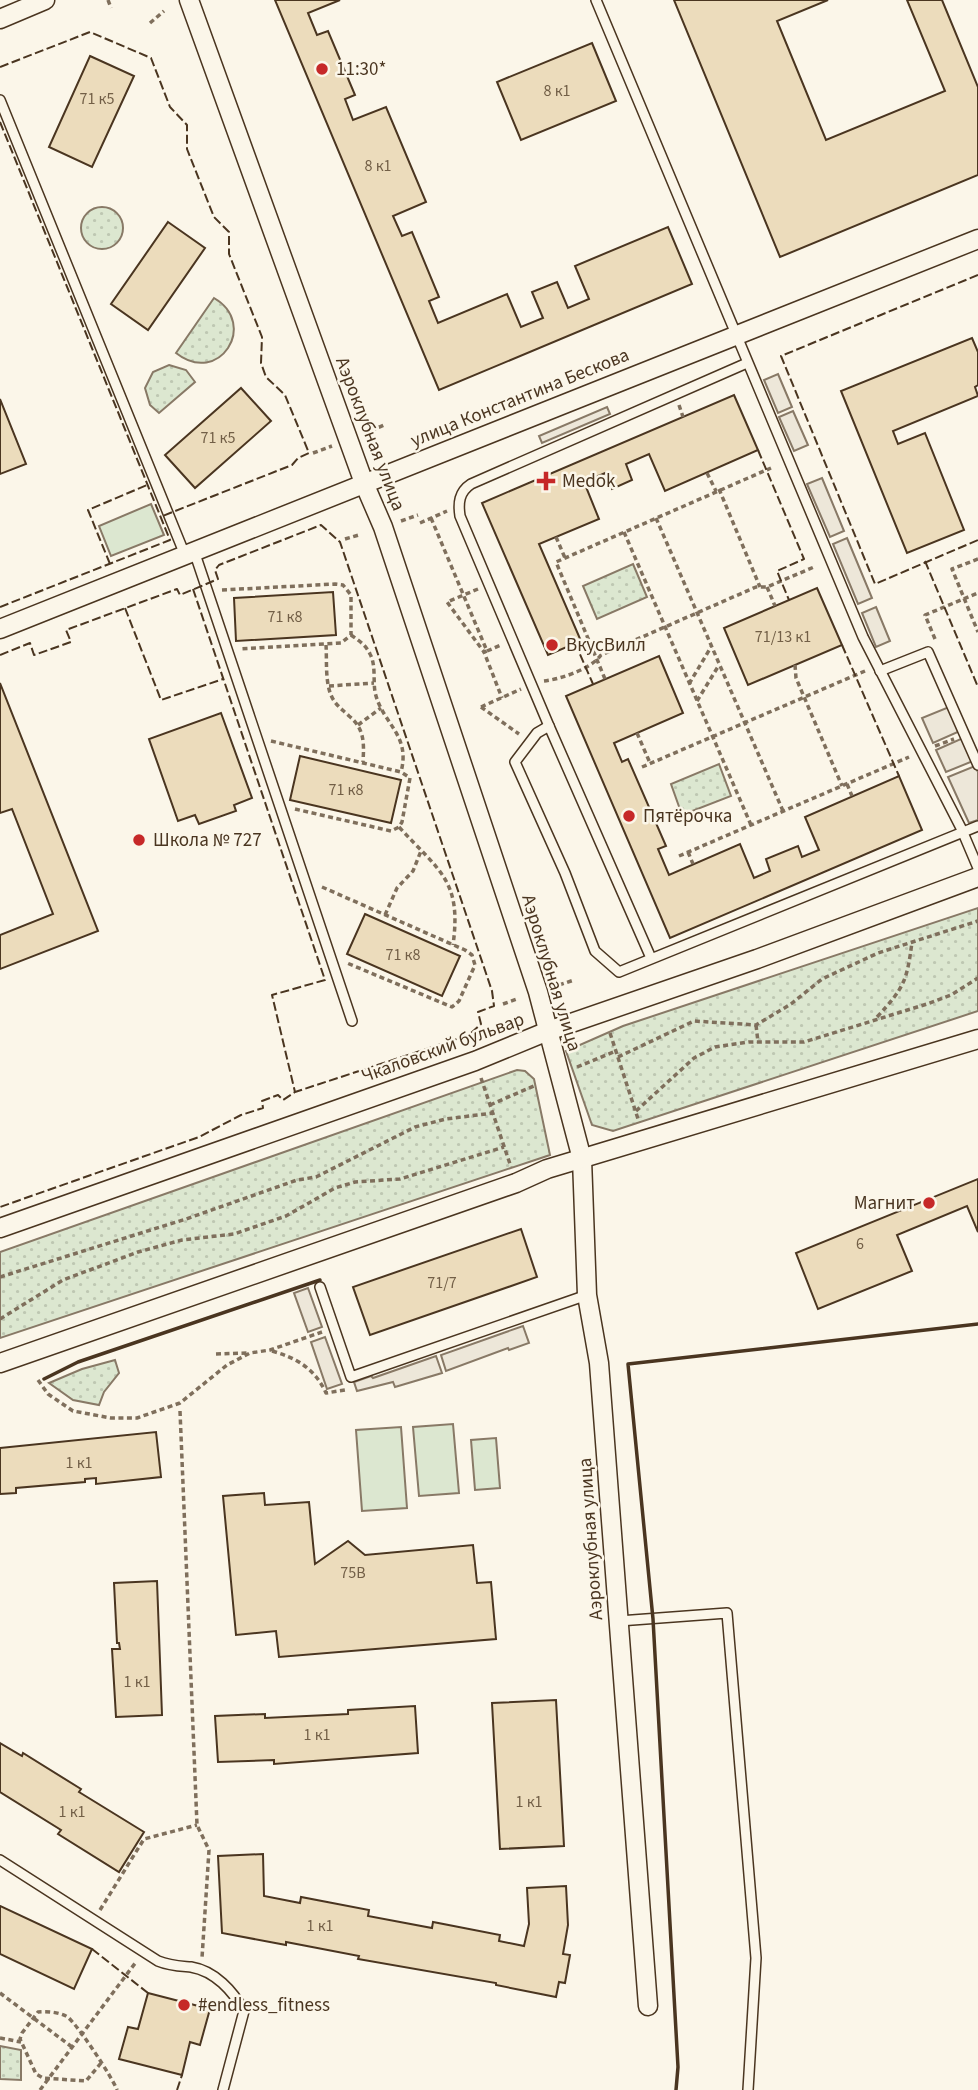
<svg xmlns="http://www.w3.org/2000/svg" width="978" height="2090" font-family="'Source Sans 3',sans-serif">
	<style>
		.grass { fill: #dce7d0; stroke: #887966; stroke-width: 2 }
		.park { fill: url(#park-dots); stroke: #887966; stroke-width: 2 }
		.parking { fill: #ede7d9; stroke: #887966; stroke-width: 2 }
		.building { fill: #ecdcbc; stroke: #4a3520; stroke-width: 2 }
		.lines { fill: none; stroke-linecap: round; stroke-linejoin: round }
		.service-casing { stroke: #4a3520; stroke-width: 12 }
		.minor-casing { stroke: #4a3520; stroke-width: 21 }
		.path { stroke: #7f6f5c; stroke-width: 3.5; stroke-dasharray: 5 3.5; stroke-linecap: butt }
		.service { stroke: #fbf6e9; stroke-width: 9 }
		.minor { stroke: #fbf6e9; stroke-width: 18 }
		.fence { stroke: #4a3520; stroke-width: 2; stroke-dasharray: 9 3.5; stroke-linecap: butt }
		.wall { stroke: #4a3520; stroke-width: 3.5 }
		.poi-dot { fill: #c62828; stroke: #fbf6e9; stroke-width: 2.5 }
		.labels { text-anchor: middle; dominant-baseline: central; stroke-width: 5; stroke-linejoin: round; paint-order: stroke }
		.number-label { font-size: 16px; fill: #725f47 }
		.poi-label { font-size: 19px; fill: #4a3520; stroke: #fbf6e9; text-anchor: start }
		.street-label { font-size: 19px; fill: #4a3520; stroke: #fbf6e9 }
	</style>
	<defs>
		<pattern id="park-dots" width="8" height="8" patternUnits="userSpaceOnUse" patternTransform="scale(1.75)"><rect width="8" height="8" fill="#dce7d0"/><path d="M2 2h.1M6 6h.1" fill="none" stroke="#bec7b2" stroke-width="1.8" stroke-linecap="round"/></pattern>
	</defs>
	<rect width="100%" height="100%" fill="#fbf6e9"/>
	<!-- grass -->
	<g class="grass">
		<path d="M151,504L164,535L111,556L99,526Z"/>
		<path d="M453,1424L459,1493L419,1496L413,1427Z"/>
		<path d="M401,1427L407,1508L362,1511L356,1430Z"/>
		<path d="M496,1438L500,1488L475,1490L471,1440Z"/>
	</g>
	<!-- park -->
	<g class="park">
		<circle cx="102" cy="228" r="21"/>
		<path d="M214,298C259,324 219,387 176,353Z"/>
		<path d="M169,365L186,370L195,382L159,413L150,405L145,388L153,372Z"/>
		<path d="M633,564L647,597L597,619L583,586Z"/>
		<path d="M719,764L731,796L682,815L671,784Z"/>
		<path d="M978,908V1011L613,1131L592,1125L566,1051L623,1026Z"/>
		<path d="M517,1070L525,1071L534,1079L550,1155L0,1338V1252Z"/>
		<path d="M115,1360L119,1373L104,1392L99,1405L73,1400L49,1383L82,1369Z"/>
		<path d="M0,2046L21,2050V2080L0,2079Z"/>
	</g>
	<!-- parking -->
	<g class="parking">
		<path d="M778,374L792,407L778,413L764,380Z"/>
		<path d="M607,407L610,414L542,443L539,436Z"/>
		<path d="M793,411L808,445L794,451L779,417Z"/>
		<path d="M822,478L844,531L830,537L807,484Z"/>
		<path d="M847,538L872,598L858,604L833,544Z"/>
		<path d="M876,607L890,641L876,647L862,613Z"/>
		<path d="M949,707L960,731L933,743L922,718Z"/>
		<path d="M963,738L973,761L946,772L936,750Z"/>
		<path d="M975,766L978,772V820L969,823L948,777Z"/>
		<path d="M308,1288L322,1327L308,1332L294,1293Z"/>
		<path d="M523,1326L529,1343L509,1350L508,1348L446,1371L441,1355Z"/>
		<path d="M325,1337L342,1384L327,1389L311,1342Z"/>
		<path d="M436,1356L442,1373L395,1387L393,1382L357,1391L354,1382L371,1376L373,1378Z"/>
	</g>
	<!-- building -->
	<g class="building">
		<path d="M275,0H340L308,13L317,35L328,31L355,95L345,99L353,120L386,107L426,202L393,216L402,236L412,232L439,297L429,301L438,323L507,294L521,327L543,318L532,292L557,282L568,308L589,299L575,266L668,227L692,284L439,390Z"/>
		<path d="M674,0H828L777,21L826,140L945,91L907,0H942L978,87V175L780,257Z"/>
		<path d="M592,43L616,101L521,140L497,82Z"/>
		<path d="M90,56L134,76L92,167L49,147Z"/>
		<path d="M168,222L205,248L148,330L111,304Z"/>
		<path d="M972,338L978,352V385L975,387L978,396L893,431L898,444L925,433L964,530L907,553L841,391Z"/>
		<path d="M241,388L271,421L195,488L165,455Z"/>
		<path d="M734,395L758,450L665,491L649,454L626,464L632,480L612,489L605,473L584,482L599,519L539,544L581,641L548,655L482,503Z"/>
		<path d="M0,399L26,464L0,474Z"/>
		<path d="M817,588L842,645L748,685L724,628Z"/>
		<path d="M333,592L336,635L236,641L234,598Z"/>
		<path d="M659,656L683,713L614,743L622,762L628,759L666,846L658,849L669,875L740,844L754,878L770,871L766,859L798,846L802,857L819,850L805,817L899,776L922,830L670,938L566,696Z"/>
		<path d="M0,683L98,931L0,969V935L53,914L12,809L0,813Z"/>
		<path d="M221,713L252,798L234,805L236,811L199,824L195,815L178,821L149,739Z"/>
		<path d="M300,756L401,780L391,823L290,800Z"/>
		<path d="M365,914L460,956L442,996L347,954Z"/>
		<path d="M978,1179V1232L967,1206L897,1235L912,1271L818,1309L796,1253Z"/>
		<path d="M521,1229L537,1277L370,1335L353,1287Z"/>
		<path d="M156,1432L161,1477L96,1484V1478L85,1479V1482L16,1488V1493L0,1494V1448Z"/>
		<path d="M264,1493L265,1505L309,1502L315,1564L348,1541L365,1555L473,1545L477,1583L491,1582L496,1639L279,1657L276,1631L236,1635L223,1496Z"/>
		<path d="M157,1581L162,1715L116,1717L112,1649H120L119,1643H117L114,1583Z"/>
		<path d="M556,1700L564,1846L500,1849L492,1703Z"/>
		<path d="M415,1706L418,1753L274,1764V1760L218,1762L215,1716L265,1714V1718L348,1714V1710Z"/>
		<path d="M0,1743L22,1756L23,1753L81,1789L79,1792L144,1832L119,1872L58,1834L61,1830L0,1792Z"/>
		<path d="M263,1854L264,1896L300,1903L301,1897L369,1910L368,1916L432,1928L433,1922L500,1935L499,1941L524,1946L529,1924L527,1888L566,1886L568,1925L563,1954L570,1955L565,1983L559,1982L556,1997L496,1985V1983L358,1959L359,1956L286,1942V1945L222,1933L218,1856Z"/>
		<path d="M0,1906L92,1949L74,1989L0,1954Z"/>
		<path d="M148,1993L210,2009L200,2045L190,2042L182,2075L119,2059L128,2027L138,2029Z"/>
	</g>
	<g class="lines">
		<defs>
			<g id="service">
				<path d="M596,0L863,637L961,828L978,868"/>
				<path d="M0,100L185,555"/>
				<path d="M194,551L352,1021"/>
				<path d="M880,671L928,652L978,765"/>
				<path d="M549,726L537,733L515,762L565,873L595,951L619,972L978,826"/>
				<path d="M651,958L549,726L460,516C458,503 459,492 471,484L747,363"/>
				<path d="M320,1287L351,1377L587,1295"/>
				<path d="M619,1621L727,1613L756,1958L748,2090"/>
				<path d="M0,1860L158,1961C170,1966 179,1966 191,1967C215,1971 233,1991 244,2011L223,2090"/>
			</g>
			<g id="minor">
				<path d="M189,0L364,483L383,527L538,992L582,1159L587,1295L599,1363L648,2006"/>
				<path d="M0,19L45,0"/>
				<path d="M0,629L978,239"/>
				<path d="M0,1228L475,1061L548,1031L757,959L978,877"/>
				<path d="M0,1363L516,1183L547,1169L978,1039"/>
			</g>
		</defs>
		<!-- service casing -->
		<use href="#service" class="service-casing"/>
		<!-- minor casing -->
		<use href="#minor" class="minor-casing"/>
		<!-- path -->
		<g class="path">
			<path d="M108,0L111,8"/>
			<path d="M150,23L164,11"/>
			<path d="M679,405L683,417"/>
			<path d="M371,431L386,424"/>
			<path d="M313,453L332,446"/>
			<path d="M707,473L716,491"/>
			<path d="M719,489L760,587"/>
			<path d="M431,518L487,651L484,652L502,698"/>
			<path d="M656,518L783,811"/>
			<path d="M401,521L418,515"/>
			<path d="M420,523L447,511"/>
			<path d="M624,532L751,825"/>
			<path d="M556,537L565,558"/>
			<path d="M345,539L359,535"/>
			<path d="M978,559L952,569L978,632"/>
			<path d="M767,587L775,606"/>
			<path d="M478,589L447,602L484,652"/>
			<path d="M222,590L335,584L343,585L351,595V635L341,643L239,649"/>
			<path d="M351,635C358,640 366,645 370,654C376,665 373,679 375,692C382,724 411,734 401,772"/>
			<path d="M935,639L925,615L978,593"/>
			<path d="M326,645C327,660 325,681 331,695C335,705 342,709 349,716C365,729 364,744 363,762"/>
			<path d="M487,651L501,645"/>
			<path d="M795,665L796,678L842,786"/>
			<path d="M605,679L556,562L771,468"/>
			<path d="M544,681C561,679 591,669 601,655L756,587H767L814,567"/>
			<path d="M689,684L711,647"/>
			<path d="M329,686L374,683"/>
			<path d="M697,701L719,665"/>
			<path d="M481,707L521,689"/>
			<path d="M481,707L519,734"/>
			<path d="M358,725L381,708"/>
			<path d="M637,733L650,763"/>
			<path d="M271,741L401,772L410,778L402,822L399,827L391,831L295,809"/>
			<path d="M935,746L954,739"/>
			<path d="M642,767L865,671"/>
			<path d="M847,784L852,796"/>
			<path d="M399,827C439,871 462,880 453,945"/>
			<path d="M688,852L693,864"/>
			<path d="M679,856L909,757"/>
			<path d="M322,887L465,950L472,955L475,965L459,1001L452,1007L347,963"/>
			<path d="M385,915L397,888L413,871L421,851"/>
			<path d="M559,985L574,980"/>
			<path d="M503,1004L517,999"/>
			<path d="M877,1017C904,988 907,981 912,942"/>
			<path d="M756,1025L758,1042"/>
			<path d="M610,1033L639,1122"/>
			<path d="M618,1057L694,1021L756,1025L791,1004L822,979L878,953L978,921"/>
			<path d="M577,1067L616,1051"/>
			<path d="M481,1078L511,1167"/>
			<path d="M490,1105L536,1085"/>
			<path d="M636,1111L694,1058L715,1047L749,1042H804L927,1004L951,995L978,978"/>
			<path d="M0,1277L186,1219L297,1180L316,1177L415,1127L446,1119L493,1113"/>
			<path d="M0,1319L63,1280L138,1252L182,1240L234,1234L286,1216L335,1188L355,1182L400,1179L504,1147"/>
			<path d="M272,1351C297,1358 315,1369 326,1393L345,1390"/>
			<path d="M216,1354L248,1353"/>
			<path d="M38,1380L48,1394L73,1411L111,1418H137L180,1403L227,1365L250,1353L270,1350L322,1332"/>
			<path d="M180,1411L197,1825L209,1850L202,1958"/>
			<path d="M100,1910L144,1839L197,1825"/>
			<path d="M0,1993L72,2047"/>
			<path d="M0,2038L21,2042"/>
			<path d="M101,2063L86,2081L43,2078L36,2074L20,2039L22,2033L38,2012C46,2011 58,2012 66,2016C75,2020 114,2080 117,2090"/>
			<path d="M40,2090L136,1962"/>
		</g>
		<!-- service -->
		<use href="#service" class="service"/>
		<!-- minor -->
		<use href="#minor" class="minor"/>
		<!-- fence -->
		<g class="fence">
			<path d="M0,67L90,32L151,58L170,107L187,125V149L214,217L229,232V254L262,337L261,363L266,377L285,395L309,453L298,458L292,465L160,517"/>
			<path d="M0,122L170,540L0,607"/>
			<path d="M978,275L781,356L875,584L978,540"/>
			<path d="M758,450L804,559L777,571L789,600"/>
			<path d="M925,561L978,687"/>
			<path d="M110,564L88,510L147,485"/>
			<path d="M193,589L325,980L272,995L295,1092"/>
			<path d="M125,608L161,700L223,679"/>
			<path d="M575,643L593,684"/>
			<path d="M842,645L899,776"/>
			<path d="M0,655L30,643L34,655L71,642L66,630L177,589L180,595L218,579L215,570L219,565L321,525L340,542L492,991L494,1006L478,1012L481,1024L469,1035L295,1092L283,1100L278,1095L262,1101L263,1108L241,1115L199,1137L0,1207"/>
			<path d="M92,1949L148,1993"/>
			<path d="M177,2090L182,2075"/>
		</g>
		<!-- wall -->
		<g class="wall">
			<path d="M44,1379L78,1362L320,1280"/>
			<path d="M676,2090L678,2067L653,1619L628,1364L978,1324"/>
		</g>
	</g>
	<!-- markers -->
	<g class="poi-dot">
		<circle cx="322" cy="69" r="7"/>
		<path d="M542.5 470.5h7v7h7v7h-7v7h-7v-7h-7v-7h7z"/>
		<circle cx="552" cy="645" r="7"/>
		<circle cx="629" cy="816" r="7"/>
		<circle cx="139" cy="840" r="7"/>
		<circle cx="929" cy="1203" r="7"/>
		<circle cx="184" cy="2005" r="7"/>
	</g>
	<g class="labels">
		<!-- number labels -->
		<g class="number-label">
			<text x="557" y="91">8 к1</text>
			<text x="97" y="99">71 к5</text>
			<text x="378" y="166">8 к1</text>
			<text x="218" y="438">71 к5</text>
			<text x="285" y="617">71 к8</text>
			<text x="783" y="637">71/13 к1</text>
			<text x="346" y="790">71 к8</text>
			<text x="403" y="955">71 к8</text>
			<text x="860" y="1244">6</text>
			<text x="442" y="1283">71/7</text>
			<text x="79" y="1463">1 к1</text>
			<text x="353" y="1573">75В</text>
			<text x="137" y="1682">1 к1</text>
			<text x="317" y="1735">1 к1</text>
			<text x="529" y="1802">1 к1</text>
			<text x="72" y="1812">1 к1</text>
			<text x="320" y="1926">1 к1</text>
		</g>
		<!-- poi labels -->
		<g class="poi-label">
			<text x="336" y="69">11:30*</text>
			<text x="562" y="481">Medok</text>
			<text x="566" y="645">ВкусВилл</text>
			<text x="643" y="816">Пятёрочка</text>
			<text x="153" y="840">Школа № 727</text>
			<text x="915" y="1203" text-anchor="end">Магнит</text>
			<text x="198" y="2005">#endless_fitness</text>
		</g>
		<!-- street labels -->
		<g class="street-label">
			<text transform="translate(520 398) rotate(-22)">улица Константина Бескова</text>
			<text transform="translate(370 434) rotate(69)">Аэроклубная улица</text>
			<text transform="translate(551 973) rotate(73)">Аэроклубная улица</text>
			<text transform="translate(443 1048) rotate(-20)">Чкаловский бульвар</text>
			<text transform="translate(591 1539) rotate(-94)">Аэроклубная улица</text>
		</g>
	</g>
</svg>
